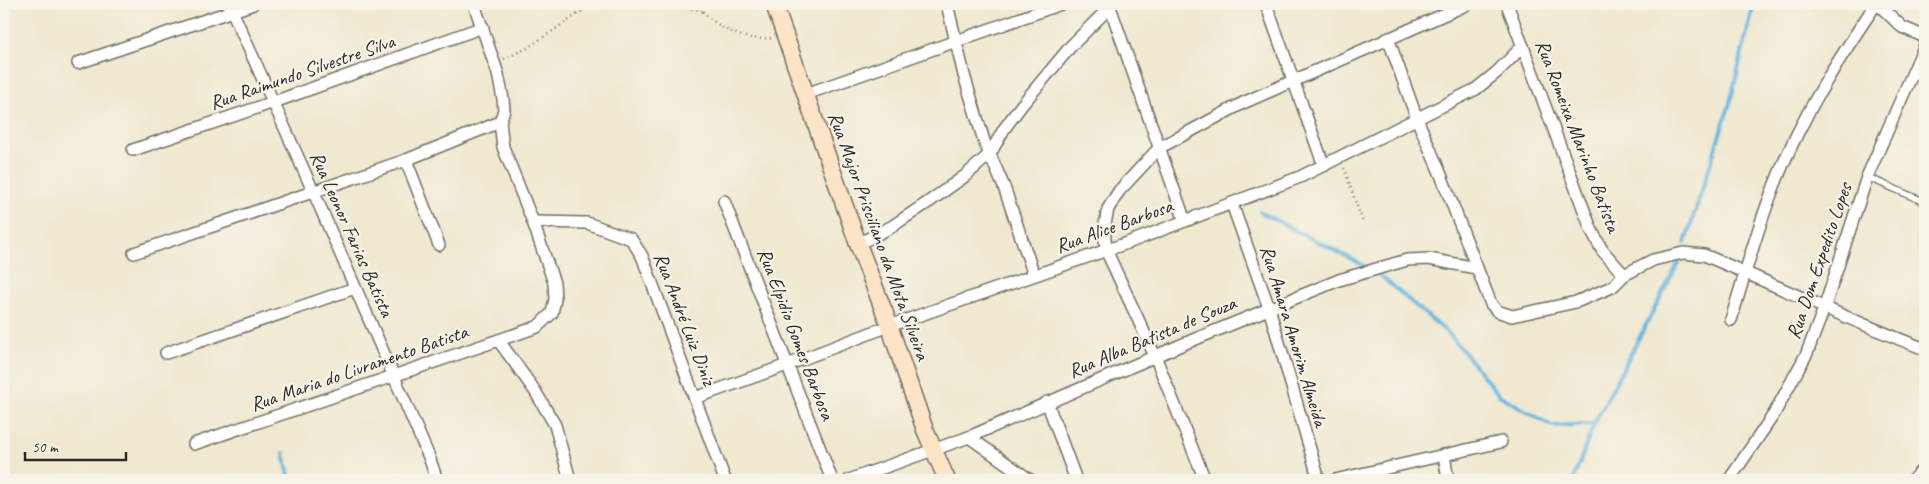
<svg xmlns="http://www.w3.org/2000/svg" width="1929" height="484" font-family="Caveat,sans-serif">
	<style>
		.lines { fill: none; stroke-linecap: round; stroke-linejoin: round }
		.stream { stroke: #66b5e0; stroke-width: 4 }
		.service-casing { stroke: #706d64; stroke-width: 8 }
		.minor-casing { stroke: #706d64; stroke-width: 14 }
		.tertiary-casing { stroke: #706d64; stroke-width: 18 }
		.secondary-casing { stroke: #706d64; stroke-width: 19 }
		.path { stroke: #706d64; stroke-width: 2.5; stroke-dasharray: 1 4; stroke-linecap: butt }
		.service { stroke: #fff; stroke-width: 5.5 }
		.minor { stroke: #fff; stroke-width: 11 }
		.tertiary { stroke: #fff; stroke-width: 15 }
		.secondary { stroke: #fee4c6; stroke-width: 16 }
		.labels { text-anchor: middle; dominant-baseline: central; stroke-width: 4.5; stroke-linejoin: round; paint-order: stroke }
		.street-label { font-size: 20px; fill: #2b2b2b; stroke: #f7f3e8 }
	</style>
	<rect width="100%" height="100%" fill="#f7f3e8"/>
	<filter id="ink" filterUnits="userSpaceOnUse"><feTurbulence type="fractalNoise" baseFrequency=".02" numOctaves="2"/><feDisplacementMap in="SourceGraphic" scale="10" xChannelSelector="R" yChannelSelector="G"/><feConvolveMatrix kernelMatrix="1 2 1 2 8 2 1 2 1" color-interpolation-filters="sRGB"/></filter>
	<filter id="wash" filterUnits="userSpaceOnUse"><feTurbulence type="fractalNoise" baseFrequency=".0096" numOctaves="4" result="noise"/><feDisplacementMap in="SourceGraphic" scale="20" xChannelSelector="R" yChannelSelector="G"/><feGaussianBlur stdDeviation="1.12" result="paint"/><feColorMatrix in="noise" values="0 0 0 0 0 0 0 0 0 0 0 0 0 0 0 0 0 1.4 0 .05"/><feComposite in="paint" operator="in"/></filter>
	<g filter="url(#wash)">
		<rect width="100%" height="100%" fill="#f0e8cf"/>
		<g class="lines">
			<!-- stream -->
			<g class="stream">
				<path d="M1260,212L1363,265"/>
				<path d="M1685,243L1730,103L1754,4"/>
				<path d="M1377,273L1449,334L1499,395L1552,426L1594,424"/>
				<path d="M284,453L290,480"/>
				<path d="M1573,480L1594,424L1679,262"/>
			</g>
		</g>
	</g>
	<g filter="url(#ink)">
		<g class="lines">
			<defs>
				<path id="service" d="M1867,177L1925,202"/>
				<g id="minor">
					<path d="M229,4L314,193L429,457L437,480"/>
					<path d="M947,4L964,75L984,141L1004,187L1034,275"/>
					<path d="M1109,4L1185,221"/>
					<path d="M1266,4L1324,166"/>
					<path d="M1507,4L1591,229L1602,250L1624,275"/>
					<path d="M1878,4L1902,27L1925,37"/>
					<path d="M1388,38L1417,119L1441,175L1491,304L1497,311L1512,316L1576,302L1612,287L1624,275L1653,260L1683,253L1704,255C1778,286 1850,321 1925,349"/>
					<path d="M78,63L253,4"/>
					<path d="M806,94L1061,4"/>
					<path d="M133,150L274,102L483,27"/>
					<path d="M406,160L439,245"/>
					<path d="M724,201L832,480"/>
					<path d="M1232,204L1269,308L1319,480"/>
					<path d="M533,222L587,223L631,239L642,256L725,480"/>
					<path d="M858,244L891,227L930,201L965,176L990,154L1004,129L1021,106L1071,46L1110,7"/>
					<path d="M134,253L406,160L500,122"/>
					<path d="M1731,320C1748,263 1764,205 1789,151C1813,99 1844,51 1876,4"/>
					<path d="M499,341L535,391L555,425L570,480"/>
					<path d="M166,353L355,288"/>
					<path d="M695,398L787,365L889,326L1130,242L1300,177L1476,89L1497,72L1523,46"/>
					<path d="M1047,402L1076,480"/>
					<path d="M969,437L1030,480"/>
					<path d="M194,444L537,327L552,313L555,299L554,283L533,222L503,147L500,122L504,110L503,99L498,74L474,4"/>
					<path d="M1444,455L1448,480"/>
					<path d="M849,480L969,437L1181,345L1339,280L1407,260L1429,259L1476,268"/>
					<path d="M1205,480L1155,356L1106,250L1104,229L1108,209L1119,191L1159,148L1243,103L1468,4"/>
					<path d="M1335,480L1501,442"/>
					<path d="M1729,480L1774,414L1807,353L1825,306L1867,177L1925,45"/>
				</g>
				<path id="tertiary" d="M1915,480L1925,470"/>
				<path id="secondary" d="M774,4L858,244L887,319L925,430L947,480"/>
			</defs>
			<!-- service casing -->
			<use href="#service" class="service-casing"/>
			<!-- minor casing -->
			<use href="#minor" class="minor-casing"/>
			<!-- tertiary casing -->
			<use href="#tertiary" class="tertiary-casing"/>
			<!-- secondary casing -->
			<use href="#secondary" class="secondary-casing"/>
			<!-- path -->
			<g class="path">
				<path d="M667,4L702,11"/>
				<path d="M696,4C715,27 741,42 772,38"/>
				<path d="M504,59L527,48L593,4"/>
				<path d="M1344,168L1363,223"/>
			</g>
			<!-- service -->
			<use href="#service" class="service"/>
			<!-- minor -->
			<use href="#minor" class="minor"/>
			<!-- tertiary -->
			<use href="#tertiary" class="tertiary"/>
			<!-- secondary -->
			<use href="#secondary" class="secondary"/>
		</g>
	</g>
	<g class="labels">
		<!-- street labels -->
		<g class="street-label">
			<text transform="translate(302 72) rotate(-19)">Rua Raimundo Silvestre Silva</text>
			<text transform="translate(1578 136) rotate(69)">Rua Romeixa Marinho Batista</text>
			<text transform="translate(1114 226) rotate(-20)">Rua Alice Barbosa</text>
			<text transform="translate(352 234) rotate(66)">Rua Leonor Farias Batista</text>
			<text transform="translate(879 236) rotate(70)">Rua Major Prisciliano da Mota Silveira</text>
			<text transform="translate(1819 261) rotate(-71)">Rua Dom Expedito Lopes</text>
			<text transform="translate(685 319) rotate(69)">Rua André Luiz Diniz</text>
			<text transform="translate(796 334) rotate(69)">Rua Elpidio Gomes Barbosa</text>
			<text transform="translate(1294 336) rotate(73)">Rua Amara Amorim Almeida</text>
			<text transform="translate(1152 337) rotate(-23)">Rua Alba Batista de Souza</text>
			<text transform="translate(359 368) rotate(-19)">Rua Maria do Livramento Batista</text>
		</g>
	</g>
	<!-- margin -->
	<rect width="1929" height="484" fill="none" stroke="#f7f3e8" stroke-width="20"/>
	<!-- scale -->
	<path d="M25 452v8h101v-8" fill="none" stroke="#2b2b2b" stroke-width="2.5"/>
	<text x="32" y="452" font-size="15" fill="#2b2b2b" stroke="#f7f3e8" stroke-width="4" paint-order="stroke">50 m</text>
</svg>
